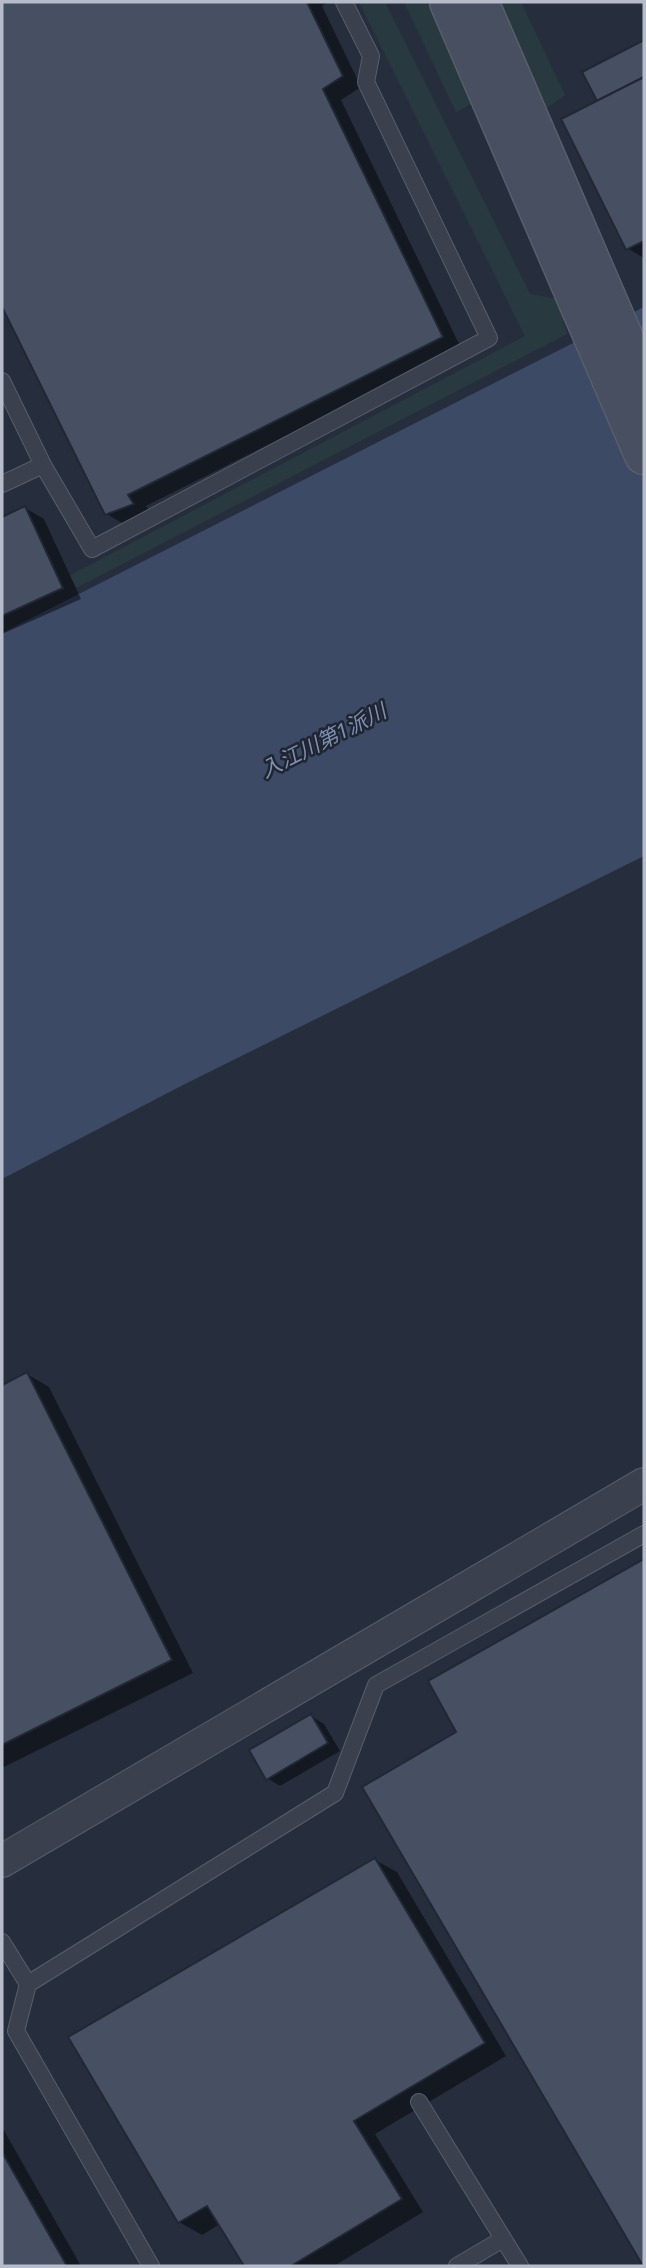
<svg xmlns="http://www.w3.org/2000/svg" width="646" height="2268" font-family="'Noto Sans','Noto Sans JP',sans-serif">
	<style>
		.green { fill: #283a3f }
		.water { fill: #3c4a66 }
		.shadow { fill: #0007 }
		.building { fill: #475062; stroke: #212735; stroke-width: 2 }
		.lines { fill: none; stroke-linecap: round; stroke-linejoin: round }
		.lane-casing { stroke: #585e6c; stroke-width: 18 }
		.street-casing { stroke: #585e6c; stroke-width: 34 }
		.secondary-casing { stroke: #585e6c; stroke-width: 41 }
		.lane { stroke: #3a404e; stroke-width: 16 }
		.street { stroke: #3a404e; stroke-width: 32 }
		.secondary { stroke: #484f61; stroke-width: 38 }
		.labels { text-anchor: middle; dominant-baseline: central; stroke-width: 5; stroke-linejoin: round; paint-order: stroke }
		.water-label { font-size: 21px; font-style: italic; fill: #7f8faf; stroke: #1f2533 }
	</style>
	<rect width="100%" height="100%" fill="#262e3e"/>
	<!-- green -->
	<g class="green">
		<path d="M359,2H385L530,294L557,299L567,334L76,588L69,576L525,336Z"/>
		<path d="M404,2H427L473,103L456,112Z"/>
		<path d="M498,2H521L565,95L547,108Z"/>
	</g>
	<!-- water -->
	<path class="water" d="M644,307V856L183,1085L2,1179V633Z"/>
	<!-- shadow -->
	<g class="shadow">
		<path d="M2,2H328L322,6L361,87L341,100L461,348L146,506L152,515L125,525L107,514L2,303Z"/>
		<path d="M644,42V258L627,248L599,102L584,73Z"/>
		<path d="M25,508L44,519L81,599L2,634V519Z"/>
		<path d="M27,1374L49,1387L193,1673L2,1768V1387Z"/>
		<path d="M644,1561V2264L364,1788L459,1733L430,1682Z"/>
		<path d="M311,1716L324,1724L340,1751L280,1786L267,1778Z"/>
		<path d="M375,1860L397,1872L506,2056L375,2134L423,2212L334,2266H246L220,2224L202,2235L179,2222Z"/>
		<path d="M2,2127L81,2266H2Z"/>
	</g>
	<!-- building -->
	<g class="building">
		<path d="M2,2H307L343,76L323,89L443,337L128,495L134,504L105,515L2,307Z"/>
		<path d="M644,40V77L597,101L582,72Z"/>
		<path d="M644,77V241L626,250L561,119Z"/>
		<path d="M25,506L63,588L2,616V517Z"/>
		<path d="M27,1372L172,1660L2,1745V1385Z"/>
		<path d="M644,1559V2266H643L362,1787L456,1732L428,1681Z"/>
		<path d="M311,1714L328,1743L266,1780L249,1750Z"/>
		<path d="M375,1858L485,2043L354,2121L402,2199L291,2266H244L207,2206L178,2223L68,2037Z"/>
		<path d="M2,2152L67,2266H2Z"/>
	</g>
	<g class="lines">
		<defs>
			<g id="lane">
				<path d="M2,381L43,465L2,484"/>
				<path d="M43,465L92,549L489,338L366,82L371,56L344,2"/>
				<path d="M2,1942L28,1984L16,2031L151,2266"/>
				<path d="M28,1984L335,1793L376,1685L644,1534"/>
				<path d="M419,2102L520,2266"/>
				<path d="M457,2266L503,2239"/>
			</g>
			<path id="street" d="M2,1861L644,1484"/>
			<g id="secondary">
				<path d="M449,2L644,455"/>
				<path d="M479,2L644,385"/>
			</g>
		</defs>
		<!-- lane casing -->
		<use href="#lane" class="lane-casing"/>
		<!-- street casing -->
		<use href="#street" class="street-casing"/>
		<!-- secondary casing -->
		<use href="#secondary" class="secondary-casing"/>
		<!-- lane -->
		<use href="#lane" class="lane"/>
		<!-- street -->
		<use href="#street" class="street"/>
		<!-- secondary -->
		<use href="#secondary" class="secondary"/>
	</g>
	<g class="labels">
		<!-- water labels -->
		<g class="water-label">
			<text transform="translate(323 740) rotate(-27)">入江川第1派川</text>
		</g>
	</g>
	<!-- border -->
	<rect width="646" height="2268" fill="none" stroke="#b6bcc9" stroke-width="7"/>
</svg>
